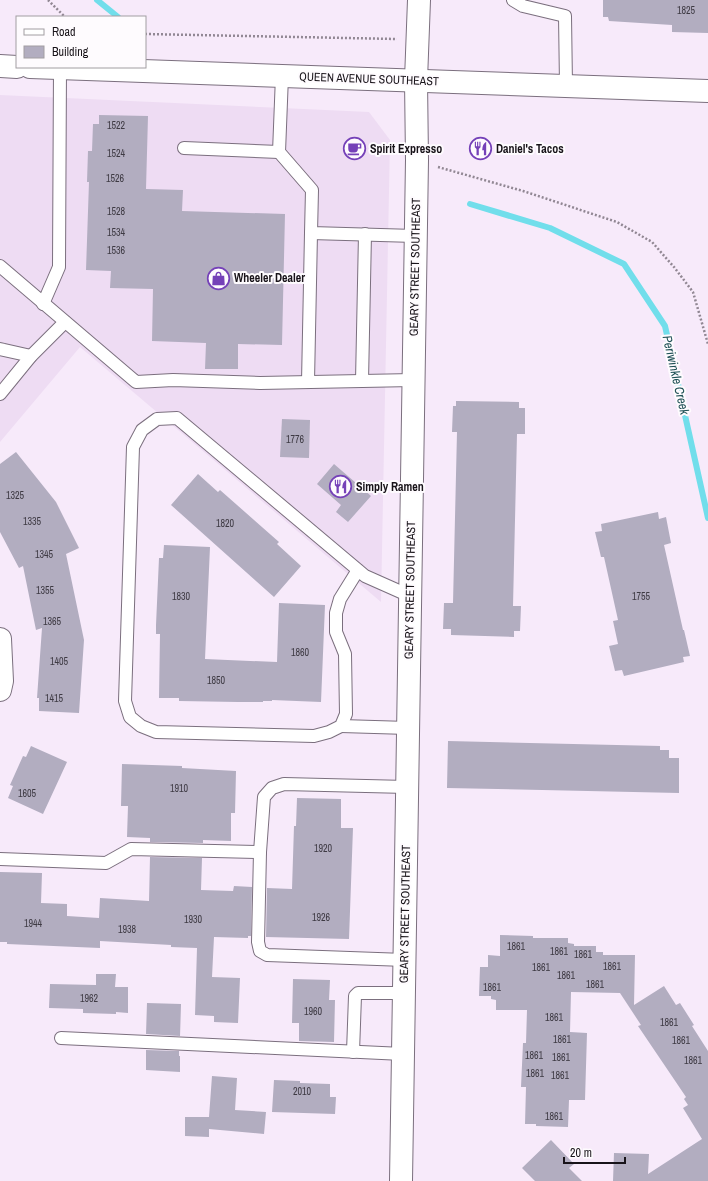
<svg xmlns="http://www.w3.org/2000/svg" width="708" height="1181" font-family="'Archivo Narrow',sans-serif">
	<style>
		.built { fill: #eedcf3 }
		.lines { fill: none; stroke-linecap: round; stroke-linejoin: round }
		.stream { stroke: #71deeb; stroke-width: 6 }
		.building { fill: #b2adc0 }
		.service-casing { stroke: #7b6f7e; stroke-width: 14 }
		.minor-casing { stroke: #7b6f7e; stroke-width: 24 }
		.secondary-casing { stroke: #7b6f7e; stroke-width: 24 }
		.path { stroke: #918793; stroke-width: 2.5; stroke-dasharray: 2 2; stroke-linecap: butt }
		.service { stroke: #fff; stroke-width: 12 }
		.minor { stroke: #fff; stroke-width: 22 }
		.secondary { stroke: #fff; stroke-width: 22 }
		.labels { text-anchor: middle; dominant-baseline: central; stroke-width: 4; stroke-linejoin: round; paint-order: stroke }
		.number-label { font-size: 10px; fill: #3e3a43 }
		.street-label { font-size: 12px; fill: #181319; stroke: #fefbfe }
		.poi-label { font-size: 12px; font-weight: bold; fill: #181319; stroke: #fefbfe; text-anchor: start }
		.water-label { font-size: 13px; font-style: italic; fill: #205156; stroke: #fefbfe }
	</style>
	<rect width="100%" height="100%" fill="#f7eafa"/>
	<!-- built -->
	<path class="built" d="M0,95L369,112L390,140L381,602L80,347L0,442Z"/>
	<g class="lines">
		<!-- stream -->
		<g class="stream">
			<path d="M97,0L118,17"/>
			<path d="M470,204L550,228L624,264L665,326L708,518"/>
		</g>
	</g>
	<!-- building -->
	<g class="building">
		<path d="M603,0H708V33L672,32V25L609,21L608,17H603Z"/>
		<path d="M99,115L148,116L146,189L183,190L182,211L285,214L282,345L238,344V369H205L206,343L152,341L153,289L110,288L111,271L86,270L89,182H87L88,151H92L93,124H99Z"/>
		<path d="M456,401L519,402V408H525V434H517L513,606H521L520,631H514V637L451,635V629H443L444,603H453L457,432H452L453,406H456Z"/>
		<path d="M282,419L310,420L309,458L280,457Z"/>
		<path d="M16,452L56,502L79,548L66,554L84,640L79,713L39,711V698H37L42,628L36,630L23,566L19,568L0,532V464Z"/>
		<path d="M334,464L371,496L348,522L336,512L341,505L317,484Z"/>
		<path d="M198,474L218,492L220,490L279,542L277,544L301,566L274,597L171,505Z"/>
		<path d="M658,512L659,519L666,517L671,543L664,545L683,630H684L690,656L683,657L684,662L624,676L622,670L615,671L609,646L618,644L613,621L618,620L604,557H601L595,532L602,531L601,524Z"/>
		<path d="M164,545L210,547L205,659L277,662L279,603L325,605L321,702L272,700V701H263V702H238L179,701V698H159L160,634H156V625L159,558H163Z"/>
		<path d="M448,741L660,746V750H669V758H679V793L447,788Z"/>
		<path d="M31,746L67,762L43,814L8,798L13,786L10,785L23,756L26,757Z"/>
		<path d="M122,764L182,766V768L236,771L235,813H231V841L203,840V843L150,842V838L127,837L128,806H121Z"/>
		<path d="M297,798L341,799V828H353L349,939L266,937L267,888L292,889L294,826H296Z"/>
		<path d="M150,857L202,858L201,890L233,891L234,886L252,887L251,936H248V938L214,937L212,977L240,978L238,1023L214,1022V1016L195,1015L197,948L171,947V945L100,941V948L7,944V942H0V872L42,873L41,903L67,904V916L99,918L100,898L149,901Z"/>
		<path d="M500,935L533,936V938H568V943L574,944V946H596V952H603V955H635L634,1005L664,986L676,1005L680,1003L694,1025L692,1026L708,1051V1181H613L614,1153L649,1154L648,1174L702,1139L683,1108L688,1105L684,1099L686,1097L638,1026L641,1025L620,993L571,992L570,1032L587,1033L585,1100H569L568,1127L536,1126V1124H525L526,1087H521L523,1043H526L527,1010H496V1000L491,999V996H479L480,967H488V955L500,956Z"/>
		<path d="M96,974H116L115,987H128V1013L116,1012V1014L83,1013V1009L49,1008L50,984L96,985Z"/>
		<path d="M293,979L330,980L329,1000H335L334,1042L299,1041V1023H292Z"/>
		<path d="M147,1003L181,1004L180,1036L146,1034Z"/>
		<path d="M146,1050L179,1051V1056H180V1072L146,1070Z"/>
		<path d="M212,1076L237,1078L235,1110L266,1112L264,1134L209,1129V1137L185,1136V1117H209Z"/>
		<path d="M274,1080L300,1081V1083L330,1084V1097H336L335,1114L272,1112Z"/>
		<path d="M551,1140L574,1164L569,1168L582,1181H535L522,1168Z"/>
	</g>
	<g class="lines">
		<defs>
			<g id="service">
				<path d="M513,0L523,6L565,16L566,85"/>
				<path d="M282,76L279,152L312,190L311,233L415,236"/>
				<path d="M184,148L279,152"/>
				<path d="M0,266L136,382L173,380L260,383L413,380"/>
				<path d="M43,304L59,267L60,68"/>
				<path d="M0,349L31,356"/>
				<path d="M362,381L365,234"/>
				<path d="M308,382L311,233"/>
				<path d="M0,394L31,356L65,322"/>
				<path d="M358,570L340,599L336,613V632L345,654L346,714L341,726L329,732L314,736L156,732L141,726L130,717L125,701L133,447L142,430L157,419L177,418L358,570L365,576L410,596"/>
				<path d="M341,726L408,728"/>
				<path d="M260,852L258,942L260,951L267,955L405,960"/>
				<path d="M0,859L106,863L131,849L260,852L264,797L272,788L284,784L407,787"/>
				<path d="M61,1038L403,1054"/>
				<path d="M353,1052L355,996L358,993H404"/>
			</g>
			<path id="minor" d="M0,639L2,681L0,690"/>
			<g id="secondary">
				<path d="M0,66L17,67"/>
				<path d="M30,67L708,91"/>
				<path d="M401,1181L417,160L416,80L419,0"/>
			</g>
		</defs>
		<!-- service casing -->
		<use href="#service" class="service-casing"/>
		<!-- minor casing -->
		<use href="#minor" class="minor-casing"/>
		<!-- secondary casing -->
		<use href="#secondary" class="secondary-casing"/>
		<!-- path -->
		<g class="path">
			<path d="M48,0L65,17"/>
			<path d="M145,34L397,39"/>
			<path d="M438,167L523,191L617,222L652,242L674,267L693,292L708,344"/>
		</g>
		<!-- service -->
		<use href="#service" class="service"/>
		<!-- minor -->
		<use href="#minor" class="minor"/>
		<!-- secondary -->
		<use href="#secondary" class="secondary"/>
	</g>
	<!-- icons -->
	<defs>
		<symbol id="cafe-ring" viewBox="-11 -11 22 22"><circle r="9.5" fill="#fefbfe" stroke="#7541b8" stroke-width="1.5"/><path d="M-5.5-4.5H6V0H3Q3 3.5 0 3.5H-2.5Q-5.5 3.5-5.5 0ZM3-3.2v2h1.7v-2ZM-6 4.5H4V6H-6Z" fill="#7541b8"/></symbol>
		<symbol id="restaurant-ring" viewBox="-11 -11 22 22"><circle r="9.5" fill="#fefbfe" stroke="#7541b8" stroke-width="1.5"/><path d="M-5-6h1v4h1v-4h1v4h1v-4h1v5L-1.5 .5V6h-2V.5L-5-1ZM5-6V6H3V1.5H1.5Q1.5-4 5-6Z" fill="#7541b8"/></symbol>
		<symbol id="shop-ring" viewBox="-11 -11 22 22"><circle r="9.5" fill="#fefbfe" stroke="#7541b8" stroke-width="1.5"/><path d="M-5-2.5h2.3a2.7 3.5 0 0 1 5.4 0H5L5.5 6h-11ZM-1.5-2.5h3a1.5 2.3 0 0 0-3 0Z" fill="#7541b8"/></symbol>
	</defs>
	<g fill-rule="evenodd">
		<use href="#cafe-ring" x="342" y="136" width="25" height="25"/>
		<use href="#restaurant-ring" x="468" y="136" width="25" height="25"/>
		<use href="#shop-ring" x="206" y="266" width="25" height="25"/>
		<use href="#restaurant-ring" x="328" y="474" width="25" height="25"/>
	</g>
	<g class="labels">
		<!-- number labels -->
		<g class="number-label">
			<text x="686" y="10">1825</text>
			<text x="116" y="125">1522</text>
			<text x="116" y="153">1524</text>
			<text x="115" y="178">1526</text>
			<text x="116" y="211">1528</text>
			<text x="116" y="232">1534</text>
			<text x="116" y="250">1536</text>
			<text x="295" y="439">1776</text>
			<text x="15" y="495">1325</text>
			<text x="32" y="521">1335</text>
			<text x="225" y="523">1820</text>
			<text x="44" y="554">1345</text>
			<text x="45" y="590">1355</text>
			<text x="181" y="596">1830</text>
			<text x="641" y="596">1755</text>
			<text x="52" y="621">1365</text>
			<text x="300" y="652">1860</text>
			<text x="59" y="661">1405</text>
			<text x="216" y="680">1850</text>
			<text x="54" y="698">1415</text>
			<text x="179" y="788">1910</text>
			<text x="27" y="793">1605</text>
			<text x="323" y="848">1920</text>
			<text x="321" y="917">1926</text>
			<text x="193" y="919">1930</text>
			<text x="33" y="923">1944</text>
			<text x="127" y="929">1938</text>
			<text x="516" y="946">1861</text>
			<text x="559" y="951">1861</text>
			<text x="583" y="954">1861</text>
			<text x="612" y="966">1861</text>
			<text x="541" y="967">1861</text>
			<text x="566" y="975">1861</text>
			<text x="595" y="984">1861</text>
			<text x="492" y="987">1861</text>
			<text x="89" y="998">1962</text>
			<text x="313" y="1011">1960</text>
			<text x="554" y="1017">1861</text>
			<text x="669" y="1022">1861</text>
			<text x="562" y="1039">1861</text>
			<text x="681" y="1040">1861</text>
			<text x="534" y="1055">1861</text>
			<text x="561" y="1057">1861</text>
			<text x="693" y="1060">1861</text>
			<text x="535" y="1073">1861</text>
			<text x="560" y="1075">1861</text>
			<text x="302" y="1091">2010</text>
			<text x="554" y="1116">1861</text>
		</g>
		<!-- street labels -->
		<g class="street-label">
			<text transform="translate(369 79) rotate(2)">QUEEN AVENUE SOUTHEAST</text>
			<text transform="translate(415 267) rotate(-89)">GEARY STREET SOUTHEAST</text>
			<text transform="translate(410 590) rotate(-89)">GEARY STREET SOUTHEAST</text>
			<text transform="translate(405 914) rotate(-89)">GEARY STREET SOUTHEAST</text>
		</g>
		<!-- poi labels -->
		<g class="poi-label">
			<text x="370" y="149">Spirit Expresso</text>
			<text x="496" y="149">Daniel's Tacos</text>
			<text x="234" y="278">Wheeler Dealer</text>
			<text x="356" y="487">Simply Ramen</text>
		</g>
		<!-- water labels -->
		<g class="water-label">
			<text transform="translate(676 375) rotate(77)">Periwinkle Creek</text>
		</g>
	</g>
	<!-- legend -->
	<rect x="16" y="16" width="130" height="52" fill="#fefbfe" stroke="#a29ea2"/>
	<rect x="24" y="29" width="20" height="6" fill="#ffffff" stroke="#a29ea2"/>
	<text x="52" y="36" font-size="12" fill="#181319">Road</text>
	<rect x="24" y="46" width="20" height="12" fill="#b2adc0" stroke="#a29ea2"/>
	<text x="52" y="56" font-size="12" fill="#181319">Building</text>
	<!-- scale -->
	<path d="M564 1157v6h61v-6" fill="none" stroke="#181319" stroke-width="2"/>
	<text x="570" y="1157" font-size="12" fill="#181319" stroke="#fefbfe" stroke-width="3" paint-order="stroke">20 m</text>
</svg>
